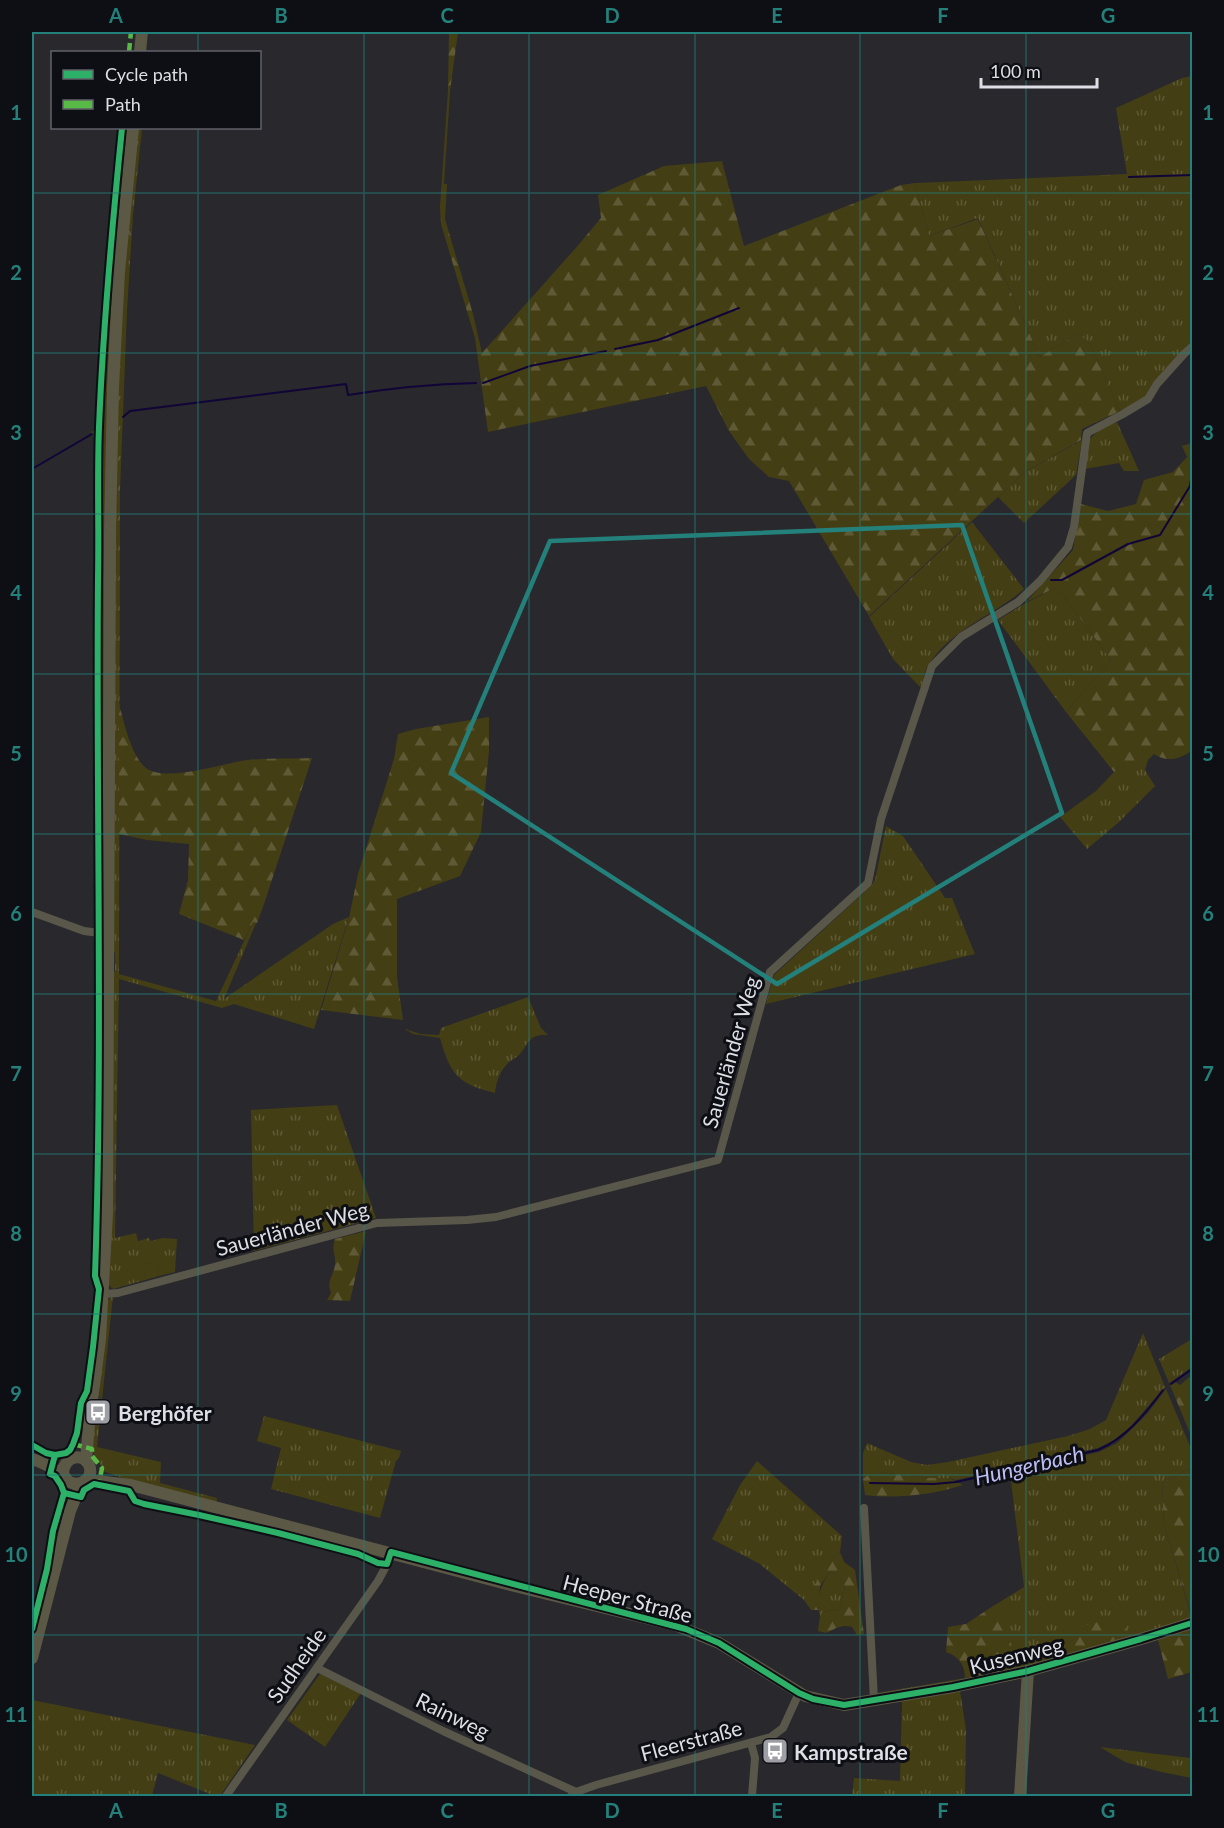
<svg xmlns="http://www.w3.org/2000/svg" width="1224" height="1828" font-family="Lato,sans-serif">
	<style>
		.grass { fill: url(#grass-tufts) }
		.forest { fill: url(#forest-firs) }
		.pitch { fill: #443e14 }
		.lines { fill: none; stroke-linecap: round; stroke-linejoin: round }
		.stream { stroke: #110537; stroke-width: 2 }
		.street { stroke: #59574a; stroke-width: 8 }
		.secondary { stroke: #5c5846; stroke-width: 12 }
		.quiet { stroke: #58b947; stroke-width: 4.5; stroke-dasharray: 9 4.5; stroke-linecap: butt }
		.cycleway-casing { stroke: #0e0f14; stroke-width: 10 }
		.cycleway { stroke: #2db169; stroke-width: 6 }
		.marked { fill: none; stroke: #24807a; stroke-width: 4.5; stroke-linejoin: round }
		.grid { fill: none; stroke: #24807a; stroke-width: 1.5; stroke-opacity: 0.55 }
		.labels { text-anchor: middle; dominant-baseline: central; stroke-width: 6; stroke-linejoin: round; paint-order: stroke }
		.street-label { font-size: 21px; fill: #dedee6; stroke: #0e0f14 }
		.poi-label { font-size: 21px; font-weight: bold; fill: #dedee6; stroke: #0e0f14; text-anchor: start }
		.water-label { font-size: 22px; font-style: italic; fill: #bcbef4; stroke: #0e0f14 }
		.neatline { fill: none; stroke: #24807a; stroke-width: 2 }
		.grid-label { font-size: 20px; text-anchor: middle; font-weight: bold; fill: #24807a }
	</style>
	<defs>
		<pattern id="grass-tufts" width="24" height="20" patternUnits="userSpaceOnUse" patternTransform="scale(1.5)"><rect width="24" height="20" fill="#443e14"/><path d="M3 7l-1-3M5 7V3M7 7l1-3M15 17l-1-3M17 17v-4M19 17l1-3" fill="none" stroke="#5f5936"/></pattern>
		<pattern id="forest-firs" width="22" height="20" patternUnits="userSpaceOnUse" patternTransform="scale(1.5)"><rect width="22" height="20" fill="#443e14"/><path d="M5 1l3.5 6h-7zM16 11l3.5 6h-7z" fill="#5f5936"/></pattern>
	</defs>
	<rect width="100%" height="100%" fill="#28282d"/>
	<!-- grass -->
	<g class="grass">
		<path d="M1192,76V343L1155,382L1144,398L1120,411L1091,346L1079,333L1040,357L978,218L929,236L915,183L1127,174L1116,108L1182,78Z"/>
		<path d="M123,128H129L122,198L105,923L101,927L100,424L108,289Z"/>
		<path d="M136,128H142L133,216L127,310L120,490L119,974L216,1001L253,922L256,923L224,999L333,924L349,917L314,1029L234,1004L222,1008L119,979L115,1238L136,1233L138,1241L149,1238L150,1241L163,1238L177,1239L175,1272L159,1276L157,1262L144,1263L145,1280L113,1289L108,1284L113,971L115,972V953L113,951L114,459L119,340Z"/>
		<path d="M99,391L97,547L95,438L91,432L95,430Z"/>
		<path d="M1117,422L1139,471H1124L1119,463L1085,469C1088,437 1087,435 1117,422Z"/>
		<path d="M1082,440L1076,475L1024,523L998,497L1025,472Z"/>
		<path d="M972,522L1024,589C995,615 949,630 928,666C924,672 923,681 921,688L893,659L869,617Z"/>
		<path d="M1057,587L1111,660L1066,712L998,620L1026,603Z"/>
		<path d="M1144,756L1148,760L1145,770L1155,786L1119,822L1087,849L1060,817L1096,791L1114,772Z"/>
		<path d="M886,826L903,836L945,898H952L975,954L766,1004L774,975L870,887L875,880Z"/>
		<path d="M100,986H103L105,1157L98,1279L100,1183Z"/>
		<path d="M528,997L541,1028L548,1035C528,1034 530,1042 519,1055C516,1058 511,1060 508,1063C500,1071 496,1082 495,1093C458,1084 450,1074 440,1038L413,1034L405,1029L421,1034L439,1035L441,1028Z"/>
		<path d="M337,1105L376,1218L254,1251L251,1110Z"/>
		<path d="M113,1296L97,1447L161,1462L160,1483L217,1498L216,1503L131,1481L103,1471V1468L95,1457L93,1452V1432L99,1405L100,1377L108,1300Z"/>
		<path d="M1143,1333L1165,1387L1130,1427L1114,1440L1098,1448L956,1480L949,1478H930L878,1472L863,1479V1453L867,1443L911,1462L927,1465L948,1462L1068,1436L1090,1429L1106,1420Z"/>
		<path d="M1192,1339V1367L1169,1383L1159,1359Z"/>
		<path d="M1166,1389L1192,1451V1467L1162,1483L1164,1524L1192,1619L1017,1670L881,1696L877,1693L983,1675L1001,1608H990L1024,1587L1010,1473L1099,1452L1117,1443L1132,1429L1148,1413Z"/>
		<path d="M264,1416L401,1451L399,1458L396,1461L380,1518L271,1489L281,1448L257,1441Z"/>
		<path d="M757,1461L842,1536L840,1552L832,1557L814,1600V1610H811L804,1600L760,1564L712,1539L740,1485Z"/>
		<path d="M829,1573L838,1574L845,1586L840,1609L823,1612L820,1616C815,1600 820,1587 829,1573Z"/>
		<path d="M320,1674L361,1693L325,1747L287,1720Z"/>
		<path d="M960,1691L966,1730L965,1796H852L854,1778L900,1781L902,1701Z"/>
		<path d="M32,1700L255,1745L220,1796H215L158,1773L152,1796H32Z"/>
		<path d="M1100,1747L1190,1758L1192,1759V1778L1161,1772L1125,1762Z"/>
	</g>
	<!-- forest -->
	<g class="forest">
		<path d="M449,32H458L450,91L444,184H447L445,219L473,314L482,353L574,250L601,218L598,195L664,166L722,161L744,246L901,185L915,183L929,236L978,219L1040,357L1079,333L1091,346L1120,411L1082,429L1081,440L1025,472L869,616L789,481L769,477L749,459L729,431L706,386L488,432L475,338L441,224L440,207L448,90Z"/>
		<path d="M1192,443V750C1182,759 1166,763 1154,754L1148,760L1144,757L1114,772L1066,712L1111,660L1057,587L1026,602L1073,550L1081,504L1108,511L1136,504L1144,480L1173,472L1187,457L1182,446Z"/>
		<path d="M119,704C124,722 131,756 146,768C166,783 223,763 247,760C268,758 291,759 312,758L264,904L257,923L253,922L244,940L179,914L188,880L189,844L147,840L119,834Z"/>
		<path d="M489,717V751L481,832L460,876L397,899V977L403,1020L321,1010L349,918L358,874L394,759L398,734L416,729Z"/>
		<path d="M366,1231L350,1301L327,1300L331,1293C326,1280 334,1276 335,1264C336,1253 331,1252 335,1239Z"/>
		<path d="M1192,1375V1438L1170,1385L1175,1382L1180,1385Z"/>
		<path d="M1192,1467V1617L1164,1524L1162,1483Z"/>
		<path d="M878,1472L930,1478H949L963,1485C932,1495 897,1499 865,1495L863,1479L870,1474Z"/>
		<path d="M840,1552L844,1562L855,1570L864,1634L857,1635L852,1627C840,1624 836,1629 826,1633L818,1631L820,1616L823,1612L840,1609L845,1586L838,1574L829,1573L820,1586L818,1610H814V1600L811,1591L832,1557Z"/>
		<path d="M990,1608H1001L1006,1611L1015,1668L965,1678C965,1666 959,1656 946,1652L948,1627L966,1624Z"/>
		<path d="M1122,1615L1128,1637L1059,1656L1056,1639L1073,1629Z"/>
		<path d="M1192,1628V1672L1168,1679L1158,1640Z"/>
	</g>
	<!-- pitch -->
	<path class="pitch" d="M158,1261L159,1276L145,1280L143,1263Z"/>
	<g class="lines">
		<!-- stream -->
		<g class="stream">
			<path d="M1129,177L1192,175"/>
			<path d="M615,349L658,340L739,308"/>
			<path d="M483,383L530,366L606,351"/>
			<path d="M123,417L130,411L346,384L348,395C391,388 432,384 476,383"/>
			<path d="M32,469L92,434"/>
			<path d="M1051,580H1062L1128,544L1160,535L1190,486L1192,473"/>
			<path d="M1192,720V719"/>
			<path d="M1171,1384L1192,1369"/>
			<path d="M870,1483L934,1484L956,1482L1098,1450C1126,1438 1145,1414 1163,1390"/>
		</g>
		<!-- street -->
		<g class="street">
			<path d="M32,912L84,931L108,934"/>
			<path d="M104,1294L118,1293L377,1223L467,1220L496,1217L718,1160L770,972L868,883L881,819L932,666L961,637L1018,602L1040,581L1068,547L1074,527L1087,433L1123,414L1148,399L1157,384L1184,354L1192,347"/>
			<path d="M864,1508L874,1700"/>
			<path d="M317,1668L443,1731L576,1792"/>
			<path d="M751,1743L755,1758L752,1796"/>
			<path d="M226,1796L378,1581L385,1568L391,1552"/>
			<path d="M571,1796L576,1792L596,1785L771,1737L783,1728L799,1693"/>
		</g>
		<!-- secondary -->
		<g class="secondary">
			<path d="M140,52L142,32"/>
			<path d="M32,1459C42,1462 53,1468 62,1474C66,1477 67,1482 72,1483C82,1486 92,1478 90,1468C86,1451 62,1455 63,1475"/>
			<path d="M86,1461L89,1424L100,1339L107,1213L110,534L113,387L119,272L133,128"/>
			<path d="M87,1480L131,1485L507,1584L675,1625L719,1643L805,1696L844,1705L953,1687L1028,1671L1141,1639L1192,1623"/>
			<path d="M32,1658L70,1511L81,1484"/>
			<path d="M1020,1796L1028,1671"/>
		</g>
		<!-- quiet -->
		<g class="quiet">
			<path d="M129,52L131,32"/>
			<path d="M73,1444L92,1449V1456L102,1468L99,1484H95"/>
		</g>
		<defs>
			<g id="cycleway">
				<path d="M32,1445L46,1453L55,1455L66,1453L70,1450L73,1444L77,1433L81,1403L87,1391L93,1347L99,1289L95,1276C103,1043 96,810 98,577C99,527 97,477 99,427C103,327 112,227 122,128"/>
				<path d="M64,1493L81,1497L84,1490L94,1484L129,1491L135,1501L144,1504L199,1515L278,1533L358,1554L378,1563L387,1564L391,1552L686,1629L719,1643L799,1693L813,1699L844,1705L953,1687L1028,1671L1141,1639L1192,1623"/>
				<path d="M32,1629L47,1569L53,1531L64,1493L61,1485L55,1476L50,1474L55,1455"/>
			</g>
		</defs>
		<!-- cycleway casing -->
		<use href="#cycleway" class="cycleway-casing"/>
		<!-- cycleway -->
		<use href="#cycleway" class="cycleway"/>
	</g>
	<!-- marked area -->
	<path class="marked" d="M962,525L1062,813L777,984L451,773L550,541Z"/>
	<!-- grid -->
	<path class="grid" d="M198,32V52M364,32V1796M529,32V1796M695,32V1796M860,32V1796M1026,32V1796M198,128V1796M32,193H1192M32,353H1192M32,514H1192M32,674H1192M32,834H1192M32,994H1192M32,1154H1192M32,1314H1192M32,1475H1192M32,1635H1192"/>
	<!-- icons -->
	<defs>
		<symbol id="bus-square" viewBox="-11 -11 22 22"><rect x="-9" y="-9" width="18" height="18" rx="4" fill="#9e9ea5" stroke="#0e0f14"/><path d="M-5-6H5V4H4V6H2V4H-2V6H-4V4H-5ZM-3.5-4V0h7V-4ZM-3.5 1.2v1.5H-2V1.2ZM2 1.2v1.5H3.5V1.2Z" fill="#fff"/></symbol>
	</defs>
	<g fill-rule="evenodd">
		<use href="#bus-square" x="83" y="1397" width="30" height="30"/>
		<use href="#bus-square" x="760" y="1736" width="30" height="30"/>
	</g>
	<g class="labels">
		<!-- street labels -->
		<g class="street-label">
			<text transform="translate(730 1052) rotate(-74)">Sauerländer Weg</text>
			<text transform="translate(292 1228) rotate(-15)">Sauerländer Weg</text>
			<text transform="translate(628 1598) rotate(15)">Heeper Straße</text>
			<text transform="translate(1016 1655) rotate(-14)">Kusenweg</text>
			<text transform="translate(296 1665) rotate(-55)">Sudheide</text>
			<text transform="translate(453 1715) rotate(26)">Rainweg</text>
			<text transform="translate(691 1740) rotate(-15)">Fleerstraße</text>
		</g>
		<!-- poi labels -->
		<g class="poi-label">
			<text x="118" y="1412">Berghöfer</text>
			<text x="794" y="1751">Kampstraße</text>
		</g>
		<!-- water labels -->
		<g class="water-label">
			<text transform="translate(1029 1465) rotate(-13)">Hungerbach</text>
		</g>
	</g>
	<!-- border -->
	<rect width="1224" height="1828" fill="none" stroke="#0e0f14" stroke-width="66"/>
	<!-- legend -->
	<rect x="51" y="51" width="210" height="78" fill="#0e0f14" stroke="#616268" stroke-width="1.5"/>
	<rect x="63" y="70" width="30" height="9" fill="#2db169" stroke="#616268" stroke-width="1.5"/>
	<text x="105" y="81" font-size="18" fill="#dedee6">Cycle path</text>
	<rect x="63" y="100" width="30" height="9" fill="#58b947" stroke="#616268" stroke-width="1.5"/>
	<text x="105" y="111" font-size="18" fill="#dedee6">Path</text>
	<!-- scale -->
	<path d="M981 78v9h116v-9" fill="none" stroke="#dedee6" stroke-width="3"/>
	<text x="990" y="78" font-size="18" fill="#dedee6" stroke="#0e0f14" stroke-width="4.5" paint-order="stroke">100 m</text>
	<rect x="33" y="33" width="1158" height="1762" class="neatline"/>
	<g class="grid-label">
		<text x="116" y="23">A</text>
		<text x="281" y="23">B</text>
		<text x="447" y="23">C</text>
		<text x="612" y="23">D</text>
		<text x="777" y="23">E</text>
		<text x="943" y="23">F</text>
		<text x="1108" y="23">G</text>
		<text x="16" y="120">1</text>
		<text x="1208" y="120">1</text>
		<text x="16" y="280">2</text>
		<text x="1208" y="280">2</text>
		<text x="16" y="440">3</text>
		<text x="1208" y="440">3</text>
		<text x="16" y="600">4</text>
		<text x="1208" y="600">4</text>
		<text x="16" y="761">5</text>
		<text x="1208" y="761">5</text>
		<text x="16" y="921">6</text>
		<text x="1208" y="921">6</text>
		<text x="16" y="1081">7</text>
		<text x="1208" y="1081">7</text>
		<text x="16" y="1241">8</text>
		<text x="1208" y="1241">8</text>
		<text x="16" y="1401">9</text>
		<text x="1208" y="1401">9</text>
		<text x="16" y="1562">10</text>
		<text x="1208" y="1562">10</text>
		<text x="16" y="1722">11</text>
		<text x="1208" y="1722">11</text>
		<text x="116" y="1818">A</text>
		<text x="281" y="1818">B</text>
		<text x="447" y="1818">C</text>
		<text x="612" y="1818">D</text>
		<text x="777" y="1818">E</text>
		<text x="943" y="1818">F</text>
		<text x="1108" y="1818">G</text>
	</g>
</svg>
